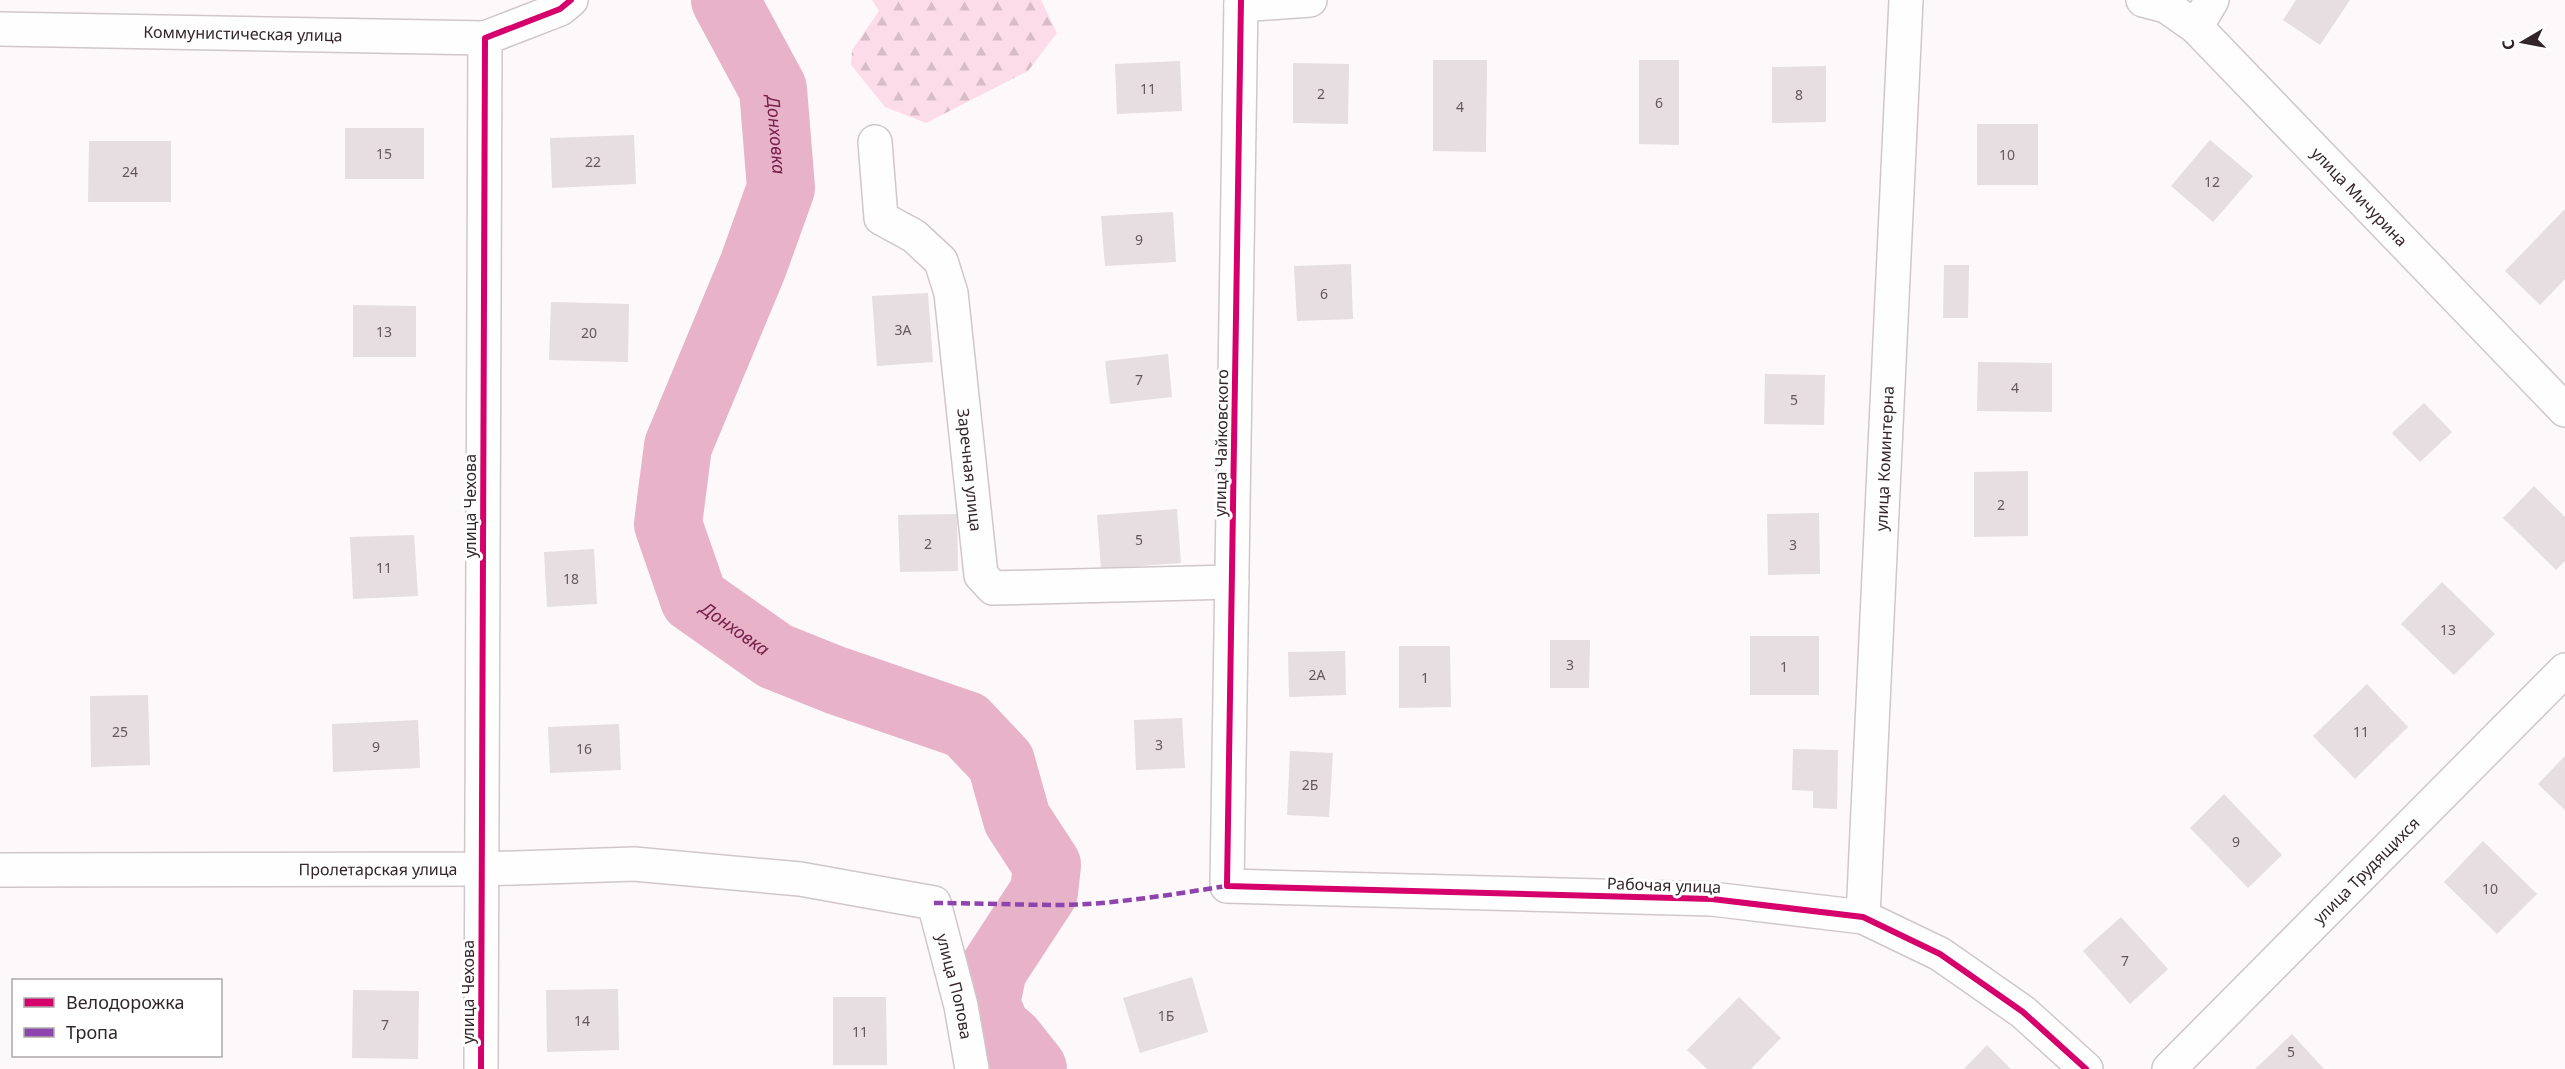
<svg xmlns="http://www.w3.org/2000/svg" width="2565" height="1069" font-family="'Noto Sans',sans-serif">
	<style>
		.forest { fill: url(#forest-firs) }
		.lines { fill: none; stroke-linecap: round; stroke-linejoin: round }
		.river { stroke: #e8b3c8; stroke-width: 68 }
		.building { fill: #e6dee1 }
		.minor-casing { stroke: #d0c7cb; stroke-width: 36 }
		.minor { stroke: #fffefe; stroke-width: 33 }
		.quiet { stroke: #8e44ad; stroke-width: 4.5; stroke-dasharray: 9 4.5; stroke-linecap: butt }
		.cycleway-casing { stroke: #fff; stroke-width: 10 }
		.cycleway { stroke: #d6006c; stroke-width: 6 }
		.labels { text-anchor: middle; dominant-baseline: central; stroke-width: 6; stroke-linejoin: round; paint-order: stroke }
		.number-label { font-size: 14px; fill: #64585c }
		.street-label { font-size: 16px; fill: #33262b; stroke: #fff }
		.water-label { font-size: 18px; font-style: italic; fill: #76214b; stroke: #fff }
	</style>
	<defs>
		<pattern id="forest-firs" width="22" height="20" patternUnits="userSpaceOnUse" patternTransform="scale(1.5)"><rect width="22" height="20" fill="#fcdce8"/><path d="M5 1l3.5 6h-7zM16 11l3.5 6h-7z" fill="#d8bdc7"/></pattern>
	</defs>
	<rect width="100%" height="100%" fill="#fdf8fa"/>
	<!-- forest -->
	<path class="forest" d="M872,0H1041L1057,33L1028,71L926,123L885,107L851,65L852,50L879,11Z"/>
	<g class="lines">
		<!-- river -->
		<path class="river" id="s1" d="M725,0L773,89L781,188L753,266L678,446L668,524L694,599L775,656L835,680L966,725L1001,762L1017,819L1047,865L1044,892L993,970L986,1003L996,1028L1010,1040L1033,1069"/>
	</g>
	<!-- building -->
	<g class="building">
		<path d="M2296,0H2350L2320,45L2283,20Z"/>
		<path d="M1433,60H1487L1486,152L1433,151Z"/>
		<path d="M1639,60H1679V145L1639,144Z"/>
		<path d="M1180,61L1182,111L1117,114L1115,64Z"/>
		<path d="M1293,63L1349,64L1348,124L1293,123Z"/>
		<path d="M1826,66V122L1772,123V67Z"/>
		<rect x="1977" y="124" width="61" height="61"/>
		<rect x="345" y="128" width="79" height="51"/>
		<path d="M634,135L636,184L552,188L550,138Z"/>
		<path d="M2210,140L2253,176L2213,222L2171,186Z"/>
		<path d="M89,141H171V202H88Z"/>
		<path d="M2565,209V279L2540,305L2505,271Z"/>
		<path d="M1173,212L1176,262L1105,266L1101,216Z"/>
		<path d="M1351,264L1353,319L1297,321L1294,266Z"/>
		<path d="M1944,265H1969L1968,318H1943Z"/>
		<path d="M928,293L933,362L877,366L872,296Z"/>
		<path d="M551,302L629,304L628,362L549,360Z"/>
		<path d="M353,305L416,306V357H353Z"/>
		<path d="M1168,354L1172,397L1110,404L1105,361Z"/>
		<path d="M1978,362L2052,363V412L1977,411Z"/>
		<path d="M1765,374L1825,375L1824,425L1764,424Z"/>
		<path d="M2424,403L2452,432L2420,462L2392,433Z"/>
		<path d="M2028,471V536L1974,537V472Z"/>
		<path d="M2534,486L2565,517V561L2556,570L2503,518Z"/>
		<path d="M1177,509L1181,563L1101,569L1097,515Z"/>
		<path d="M1819,513L1820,574L1768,575L1767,514Z"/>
		<path d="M957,514L958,571L900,572L898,515Z"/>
		<path d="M414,535L418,596L353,599L350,537Z"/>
		<path d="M594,549L597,604L547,607L544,552Z"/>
		<path d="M2442,582L2495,634L2454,675L2401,624Z"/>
		<rect x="1750" y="636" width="69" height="59"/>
		<path d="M1550,640H1590L1589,688H1550Z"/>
		<path d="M1399,646H1450L1451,707L1399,708Z"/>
		<path d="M1345,651L1346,695L1289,697L1288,652Z"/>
		<path d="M2367,684L2408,727L2355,779L2313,736Z"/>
		<path d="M148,695L150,765L91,767L90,696Z"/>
		<path d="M1182,718L1185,768L1136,770L1134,720Z"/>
		<path d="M418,720L420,768L333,772L332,724Z"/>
		<path d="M619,724L621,770L550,773L548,727Z"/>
		<path d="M1793,749L1838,750L1837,809L1813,808V791L1792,790Z"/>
		<path d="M1290,751L1333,753L1329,817L1287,815Z"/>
		<path d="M2565,756V810L2538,784Z"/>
		<path d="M2224,794L2282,855L2248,888L2190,828Z"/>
		<path d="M2483,841L2537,894L2497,934L2444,882Z"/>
		<path d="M2121,917L2168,969L2130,1004L2083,951Z"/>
		<path d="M1192,977L1208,1032L1140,1053L1123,998Z"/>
		<path d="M618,989L619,1050L547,1052L546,990Z"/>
		<path d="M353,990L419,991L418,1059L352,1058Z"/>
		<path d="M833,997H886L887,1065H833Z"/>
		<path d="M1739,997L1781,1038L1751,1069H1707L1687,1050Z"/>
		<path d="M2292,1034L2324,1069H2255Z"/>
		<path d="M1987,1045L2011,1069H1964Z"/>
	</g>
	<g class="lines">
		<defs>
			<g id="minor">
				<path d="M1241,0L1227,886L1712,899L1863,917L1940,954L2023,1012L2086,1069"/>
				<path id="s2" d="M2143,0L2166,6L2196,27L2565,410"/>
				<path d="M1241,5L1310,0"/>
				<path d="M2196,27L2212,0"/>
				<path id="s3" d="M0,29L485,38"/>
				<path id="s4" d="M875,142L881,218L914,236L941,261L951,293L981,575L993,588L1232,582"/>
				<path id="s5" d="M0,870L482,869L634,864L800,879L934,903L961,1006L972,1069"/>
				<path id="s6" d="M1863,917L1906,0"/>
				<path d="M481,1069L485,38L560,9L571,0"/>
				<path id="s7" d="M2169,1069L2565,670"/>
			</g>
		</defs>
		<!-- minor casing -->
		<use href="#minor" class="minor-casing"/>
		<!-- minor -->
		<use href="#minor" class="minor"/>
		<!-- quiet -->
		<path class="quiet" d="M934,903C977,903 1020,905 1063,905C1117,904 1174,894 1227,886"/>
		<defs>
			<g id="cycleway">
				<path d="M1241,0L1227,886L1712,899L1863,917L1940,954L2023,1012L2086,1069"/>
				<path d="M481,1069L485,38L560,9L571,0"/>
			</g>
		</defs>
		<!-- cycleway casing -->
		<use href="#cycleway" class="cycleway-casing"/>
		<!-- cycleway -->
		<use href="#cycleway" class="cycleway"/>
	</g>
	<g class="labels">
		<!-- number labels -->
		<g class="number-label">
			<text x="1148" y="88">11</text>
			<text x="1321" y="93">2</text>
			<text x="1799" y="94">8</text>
			<text x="1659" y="102">6</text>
			<text x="1460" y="106">4</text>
			<text x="384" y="153">15</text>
			<text x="2007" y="154">10</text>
			<text x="593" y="161">22</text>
			<text x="130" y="171">24</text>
			<text x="2212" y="181">12</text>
			<text x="1139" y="239">9</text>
			<text x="1324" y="293">6</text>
			<text x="903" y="329">3А</text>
			<text x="384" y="331">13</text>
			<text x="589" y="332">20</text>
			<text x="1139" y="379">7</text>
			<text x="2015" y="387">4</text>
			<text x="1794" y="399">5</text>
			<text x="2001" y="504">2</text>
			<text x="1139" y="539">5</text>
			<text x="928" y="543">2</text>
			<text x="1793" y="544">3</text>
			<text x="384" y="567">11</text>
			<text x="571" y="578">18</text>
			<text x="2448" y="629">13</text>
			<text x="1570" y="664">3</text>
			<text x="1784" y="666">1</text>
			<text x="1317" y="674">2А</text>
			<text x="1425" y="677">1</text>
			<text x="120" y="731">25</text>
			<text x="2361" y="731">11</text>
			<text x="1159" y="744">3</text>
			<text x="376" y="746">9</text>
			<text x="584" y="748">16</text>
			<text x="1310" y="784">2Б</text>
			<text x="2236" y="841">9</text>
			<text x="2490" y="888">10</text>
			<text x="2125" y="960">7</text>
			<text x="1166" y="1015">1Б</text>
			<text x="582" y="1020">14</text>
			<text x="385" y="1024">7</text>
			<text x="860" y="1031">11</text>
			<text x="2291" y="1051">5</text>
		</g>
		<!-- street labels -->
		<g class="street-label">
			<text stroke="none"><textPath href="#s3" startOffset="243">Коммунистическая улица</textPath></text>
			<text stroke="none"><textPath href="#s2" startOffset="296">улица Мичурина</textPath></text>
			<text transform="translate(1221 443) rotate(-89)">улица Чайковского</text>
			<text stroke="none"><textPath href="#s6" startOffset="459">улица Коминтерна</textPath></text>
			<text stroke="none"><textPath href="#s4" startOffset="362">Заречная улица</textPath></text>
			<text transform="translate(470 506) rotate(-90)">улица Чехова</text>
			<text stroke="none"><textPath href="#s5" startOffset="378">Пролетарская улица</textPath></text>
			<text stroke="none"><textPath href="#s7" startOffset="280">улица Трудящихся</textPath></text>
			<text transform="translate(1664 885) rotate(2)">Рабочая улица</text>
			<text stroke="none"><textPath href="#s5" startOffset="1023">улица Попова</textPath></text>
			<text transform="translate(468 992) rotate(-90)">улица Чехова</text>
		</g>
		<!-- water labels -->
		<g class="water-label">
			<text stroke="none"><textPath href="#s1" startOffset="147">Донховка</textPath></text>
			<text stroke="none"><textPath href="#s1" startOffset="687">Донховка</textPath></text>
		</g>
	</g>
	<!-- legend -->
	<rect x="12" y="979" width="210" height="78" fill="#ffffff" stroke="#ada8aa" stroke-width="1.5"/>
	<rect x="24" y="998" width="30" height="9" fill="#d6006c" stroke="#ada8aa" stroke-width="1.5"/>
	<text x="66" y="1009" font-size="18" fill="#33262b">Велодорожка</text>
	<rect x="24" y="1028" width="30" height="9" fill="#8e44ad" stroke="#ada8aa" stroke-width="1.5"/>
	<text x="66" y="1039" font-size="18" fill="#33262b">Тропа</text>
	<!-- north arrow -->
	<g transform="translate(2523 42) rotate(260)" stroke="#ffffff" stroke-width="4.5" paint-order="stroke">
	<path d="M0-4.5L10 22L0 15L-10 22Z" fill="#33262b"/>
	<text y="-9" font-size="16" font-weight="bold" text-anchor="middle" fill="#33262b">С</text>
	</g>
</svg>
